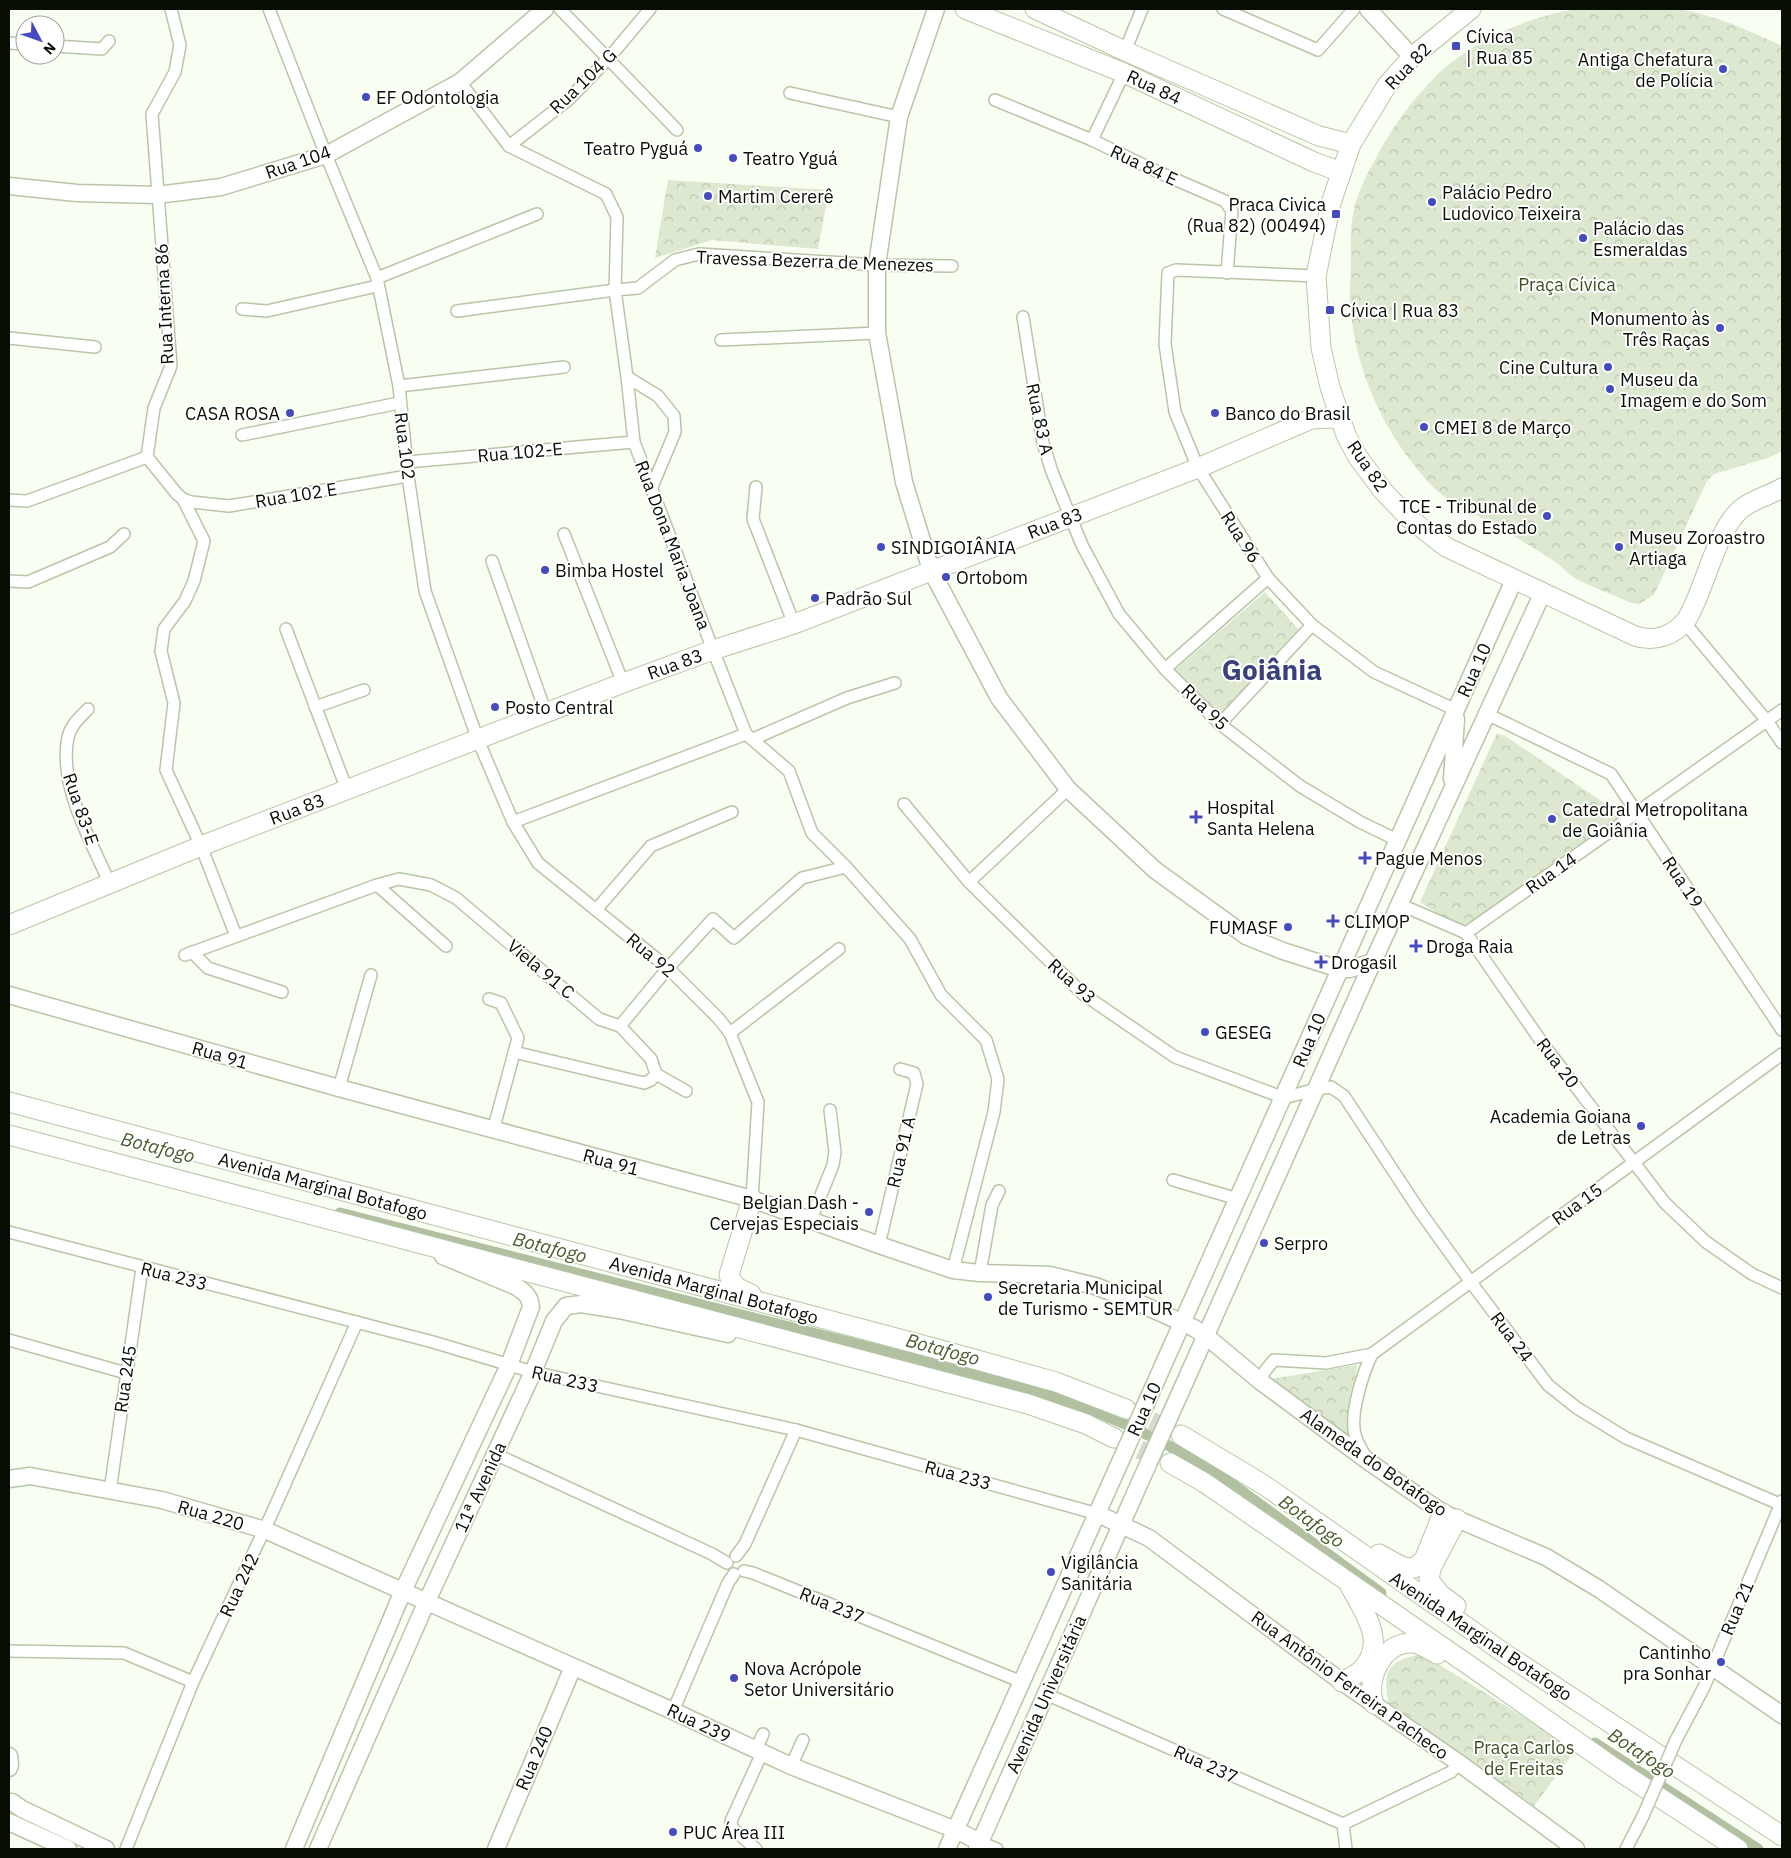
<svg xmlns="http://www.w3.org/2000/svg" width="1791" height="1858" font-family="'IBM Plex Sans',sans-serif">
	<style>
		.park { fill: url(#park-crowns) }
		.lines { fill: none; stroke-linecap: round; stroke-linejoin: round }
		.canal { stroke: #b1c0a1; stroke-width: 11 }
		.primary-tunnel { stroke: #d4dacd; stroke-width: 19; stroke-dasharray: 19 9; stroke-linecap: butt }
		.street-casing { stroke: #b8c6a7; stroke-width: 14 }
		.secondary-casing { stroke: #b8c6a7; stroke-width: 19 }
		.primary-casing { stroke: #b8c6a7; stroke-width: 21 }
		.street { stroke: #fff; stroke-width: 11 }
		.secondary { stroke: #fff; stroke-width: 16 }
		.primary { stroke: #fff; stroke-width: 19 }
		.street-bridge-casing { stroke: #b8c6a7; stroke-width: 14; stroke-linecap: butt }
		.secondary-bridge-casing { stroke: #b8c6a7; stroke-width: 19; stroke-linecap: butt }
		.street-bridge { stroke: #fff; stroke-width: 11 }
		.secondary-bridge { stroke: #fff; stroke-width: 16 }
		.poi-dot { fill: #444bbf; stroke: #fff; stroke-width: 2 }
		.labels { text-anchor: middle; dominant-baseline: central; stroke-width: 4; stroke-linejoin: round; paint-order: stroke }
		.poi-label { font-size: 18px; fill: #090e04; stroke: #fff; text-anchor: start }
		.street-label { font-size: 18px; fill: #090e04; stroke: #fff }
		.park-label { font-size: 18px; fill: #3c4f20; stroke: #fff }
		.water-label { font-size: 19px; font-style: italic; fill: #485c2c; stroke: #fff }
		.town-label { font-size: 28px; font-weight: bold; fill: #38417c; stroke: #fff }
	</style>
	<defs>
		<pattern id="park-crowns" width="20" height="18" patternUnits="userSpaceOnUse" patternTransform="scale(1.25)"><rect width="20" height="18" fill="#dce8d0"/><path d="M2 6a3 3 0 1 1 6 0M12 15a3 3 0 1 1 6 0" fill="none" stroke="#bbc6b1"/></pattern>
	</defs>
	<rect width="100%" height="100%" fill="#f8fef1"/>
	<!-- park -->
	<g class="park">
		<path d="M1575,9H1678C1715,15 1748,30 1782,46V451L1768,458L1714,474L1707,481L1654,595L1639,604L1631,603C1612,594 1591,587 1573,577C1567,573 1562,567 1557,563C1538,550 1518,539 1499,527C1476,514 1449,504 1431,485C1385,436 1354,370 1350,302C1349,289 1351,277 1351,264C1351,245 1350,227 1354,209C1357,194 1368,172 1376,158C1391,129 1412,100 1436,76C1470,42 1528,17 1575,9Z"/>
		<path d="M668,180L829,190L818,249L712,240L655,258Z"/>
		<path d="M1265,592L1299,630L1220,716L1175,670Z"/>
		<path d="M1497,733L1507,737L1623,816L1463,929L1420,902Z"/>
		<path d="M1357,1365L1348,1445L1271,1379Z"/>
		<path d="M1422,1654L1576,1749L1534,1806L1389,1706C1382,1671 1386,1661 1422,1654Z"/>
	</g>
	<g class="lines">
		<!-- canal -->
		<g class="canal">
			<path d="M340,1213L958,1370C1007,1384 1057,1396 1104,1415C1143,1431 1181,1451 1217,1473L1381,1593"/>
			<path d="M1595,1743L1758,1849"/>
		</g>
		<!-- primary-tunnel -->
		<g class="primary-tunnel">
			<path d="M1126,1409L1181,1435"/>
			<path d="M1114,1438L1170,1463"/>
		</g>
		<defs>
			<g id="street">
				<path d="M171,9L180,45L175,72L152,114L171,366L154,408L147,457L177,494L183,499L204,541L194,581L185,601L164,629L161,651L174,703L166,770L201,846L236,936"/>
				<path d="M269,9L326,155L377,278L399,386L408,476L425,591L478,740L513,822L538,863L668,968L719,1019L730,1033L758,1102L752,1199"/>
				<path d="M560,9L677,130"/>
				<path d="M1223,9L1318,50L1354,9"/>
				<path d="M9,43L25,44"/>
				<path d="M55,46L102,49L109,41"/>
				<path d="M1125,51L1142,9"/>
				<path d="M460,82L509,146L606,194L617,217L615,290L627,377L634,442L713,650L746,734L789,771L812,833L846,867L910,939L941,995L986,1040L998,1079L994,1112L953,1270"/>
				<path d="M790,93L899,117"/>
				<path d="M995,100L1092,140L1158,172L1225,201L1232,211L1227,273"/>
				<path d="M1092,140L1124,73"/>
				<path d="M509,146L568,100L608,59L650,9"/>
				<path d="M1316,276L1176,270L1168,273L1165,344L1175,412L1198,468L1268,578L1312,625L1374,672L1456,710"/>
				<path d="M377,278L537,214"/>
				<path d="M242,309L267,311L377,286"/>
				<path d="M457,311L615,290L638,288L675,260L699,254L877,265L952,266"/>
				<path d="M1023,317L1043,443L1052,472L1082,545L1119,614L1165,669L1220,724L1300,786L1360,822L1397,840"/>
				<path d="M9,338L95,347"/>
				<path d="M721,340L877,333"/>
				<path d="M627,377L658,396L674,416L675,432L652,487"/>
				<path d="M399,386L564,367"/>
				<path d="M242,435L399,403"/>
				<path d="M407,462L634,442"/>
				<path d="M756,487L753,519L794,624"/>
				<path d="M183,499L191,502L229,506L408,476"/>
				<path d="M9,500L27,501L147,457"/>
				<path d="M564,534L623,683"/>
				<path d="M492,561L546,713"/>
				<path d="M9,581L28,582L110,547L124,534"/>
				<path d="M1684,622L1767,721L1782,743"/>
				<path d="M286,629L347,790"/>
				<path d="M1165,669L1268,578"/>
				<path d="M315,707L364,690"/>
				<path d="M88,709C80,717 71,725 68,737C58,785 91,841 110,884"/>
				<path d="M1487,714L1611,774L1782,1030"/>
				<path d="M1220,724L1312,625"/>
				<path d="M753,739L847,698L895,683"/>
				<path d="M904,804L969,882L1083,994L1175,1057L1284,1098L1316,1089L1331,1087L1344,1096L1419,1210L1470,1281L1548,1385L1577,1408L1626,1438L1782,1505"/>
				<path d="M513,822L746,734"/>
				<path d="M969,882L1068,789"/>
				<path d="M377,885L446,946"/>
				<path d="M1399,904L1466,933L1543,1044L1665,1203L1706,1242L1752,1274L1782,1288"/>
				<path d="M596,910L651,846L732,812"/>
				<path d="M1466,933L1782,710"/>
				<path d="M192,952L208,968L282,992"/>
				<path d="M185,955L377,885L399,879L431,885L456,898L599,1019L620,1026L651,1059L656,1074L686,1091"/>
				<path d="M489,999L501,1003L518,1038L493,1131"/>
				<path d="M620,1026L668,968L713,919L734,938L802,878L846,867"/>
				<path d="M730,1033L839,949"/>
				<path d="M514,1052L644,1083L651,1080L656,1074"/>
				<path d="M339,1088L371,975"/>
				<path d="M1173,1180L1238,1199"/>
				<path d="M811,1220L833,1165L835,1152L830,1110"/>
				<path d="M9,1232L433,1342L533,1372L796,1430L1098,1514"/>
				<path d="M879,1245L917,1084L914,1073L900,1069"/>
				<path d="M980,1273L992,1205L999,1191"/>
				<path d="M9,1340L126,1373"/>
				<path d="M1260,1381L1265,1371L1274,1360L1326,1363L1372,1354"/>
				<path d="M495,1454L712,1554L727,1563"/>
				<path d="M1365,1456C1362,1450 1358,1444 1356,1438C1348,1417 1363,1373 1372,1354L1782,1054"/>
				<path d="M110,1491L142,1268"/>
				<path d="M736,1556L745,1544L796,1430"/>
				<path d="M744,1571L753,1573L1022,1682"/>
				<path d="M9,1651L124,1653L193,1682"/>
				<path d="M1046,1694L1343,1824"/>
				<path d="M673,1711L728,1583L734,1574"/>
				<path d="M1676,1740L1704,1687L1782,1501"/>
				<path d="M756,1750L763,1734"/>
				<path d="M791,1766L803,1740"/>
				<path d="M1343,1824L1451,1772L1459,1763"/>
				<path d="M1343,1824L1346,1849"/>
				<path d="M980,1842L997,1849"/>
				<path d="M126,1849L193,1682L273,1511L357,1322"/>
				<path d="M756,1849L732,1828L731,1821L762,1753"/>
				<path d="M1626,1849L1643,1816"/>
			</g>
			<g id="secondary">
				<path d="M936,9L899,117L877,265V333L904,482L931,570L999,698L1068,789L1155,870L1246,936L1283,951L1339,969H1350L1373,962"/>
				<path d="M1368,9L1412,57"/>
				<path d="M9,186L77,193L157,195L221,187L326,155L460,82L545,9"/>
				<path d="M1452,779L1456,719"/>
				<path d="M9,995L339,1088L752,1199L879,1245L953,1270L980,1273L1050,1275L1095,1286L1137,1302L1194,1328L1206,1336L1260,1381L1372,1464L1443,1513L1546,1557L1599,1589L1782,1715"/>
				<path d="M1144,1408L1514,580"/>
				<path d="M1168,1420L1370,968L1543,592"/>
				<path d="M9,1479L30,1476L162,1500L265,1530L673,1711L791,1766L956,1830L980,1842"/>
				<path d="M1098,1514L1149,1538L1342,1682L1459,1763L1576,1849"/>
				<path d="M9,1756L10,1764L9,1768"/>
				<path d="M12,1802L22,1809L106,1849"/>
				<path d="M9,1822L68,1849"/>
				<path d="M294,1849L403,1591L509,1365L531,1307C530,1297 526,1293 517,1287L443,1256"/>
				<path d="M318,1849L427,1601L533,1372L554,1321L566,1306L581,1304L619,1310L728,1334"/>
				<path d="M496,1849L573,1667"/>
				<path d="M947,1849L1125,1451"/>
				<path d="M977,1849L1149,1462"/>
			</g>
			<g id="primary">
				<path d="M965,9L1124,73L1314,162L1341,172"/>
				<path d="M1035,9L1125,51L1319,136L1351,144"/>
				<path d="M1471,9L1412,57L1387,85L1351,144L1331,203L1316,276L1321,348L1330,387L1346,435L1357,456L1383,491L1410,519L1446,547L1635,636C1655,643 1675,635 1687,619C1705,589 1716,530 1741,509C1753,499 1769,496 1782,488"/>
				<path d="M9,925L201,846L623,683L713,650L794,624L1198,468L1311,419L1333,418L1341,420"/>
				<path d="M9,1102L952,1353L1056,1382L1126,1409"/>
				<path d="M9,1135L1028,1404L1086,1424L1114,1438"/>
				<path d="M751,1294C740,1289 733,1287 729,1275L752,1199"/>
				<path d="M1181,1435L1264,1485L1504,1653L1782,1836"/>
				<path d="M1170,1463L1205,1483L1473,1668L1616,1769L1738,1849"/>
				<path d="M1379,1554L1403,1567L1414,1568L1424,1560L1443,1513"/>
				<path d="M1456,1606L1440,1594L1429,1580L1431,1568L1457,1519"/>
				<path d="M1342,1682C1347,1679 1354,1676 1359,1672C1389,1645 1365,1614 1350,1586"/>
				<path d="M1374,1704C1365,1680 1382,1642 1412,1643C1419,1643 1430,1650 1437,1654"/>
			</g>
		</defs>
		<!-- street casing -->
		<use href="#street" class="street-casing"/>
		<!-- secondary casing -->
		<use href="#secondary" class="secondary-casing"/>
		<!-- primary casing -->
		<use href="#primary" class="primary-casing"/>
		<!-- street -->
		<use href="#street" class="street"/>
		<!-- secondary -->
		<use href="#secondary" class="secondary"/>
		<!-- primary -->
		<use href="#primary" class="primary"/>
		<defs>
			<path id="street-bridge" d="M1643,1816L1676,1740"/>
			<g id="secondary-bridge">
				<path d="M1125,1451L1144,1408"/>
				<path d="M1149,1462L1168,1420"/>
			</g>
		</defs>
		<!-- street-bridge casing -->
		<use href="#street-bridge" class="street-bridge-casing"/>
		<!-- secondary-bridge casing -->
		<use href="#secondary-bridge" class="secondary-bridge-casing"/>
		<!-- street-bridge -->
		<use href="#street-bridge" class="street-bridge"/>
		<!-- secondary-bridge -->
		<use href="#secondary-bridge" class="secondary-bridge"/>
	</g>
	<!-- markers -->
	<g class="poi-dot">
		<rect x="1451" y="41" width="10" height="10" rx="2.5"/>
		<circle cx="1723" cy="69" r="5"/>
		<circle cx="366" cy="97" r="5"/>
		<circle cx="698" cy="148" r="5"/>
		<circle cx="733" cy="158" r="5"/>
		<circle cx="708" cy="196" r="5"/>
		<circle cx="1432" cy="202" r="5"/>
		<rect x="1331" y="209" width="10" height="10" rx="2.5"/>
		<circle cx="1583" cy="238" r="5"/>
		<rect x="1325" y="305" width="10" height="10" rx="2.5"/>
		<circle cx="1720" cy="328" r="5"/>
		<circle cx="1608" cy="367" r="5"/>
		<circle cx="1610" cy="389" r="5"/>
		<circle cx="290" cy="413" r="5"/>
		<circle cx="1215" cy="413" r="5"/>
		<circle cx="1424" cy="427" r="5"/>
		<circle cx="1547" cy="516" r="5"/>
		<circle cx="881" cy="547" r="5"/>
		<circle cx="1619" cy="547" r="5"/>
		<circle cx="545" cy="570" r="5"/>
		<circle cx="946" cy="577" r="5"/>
		<circle cx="815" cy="598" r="5"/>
		<circle cx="495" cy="707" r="5"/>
		<path d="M1193.5 809.5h5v5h5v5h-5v5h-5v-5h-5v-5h5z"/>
		<circle cx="1552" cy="819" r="5"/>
		<path d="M1362.5 850.5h5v5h5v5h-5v5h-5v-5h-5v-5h5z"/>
		<path d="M1330.5 913.5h5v5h5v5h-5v5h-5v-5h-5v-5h5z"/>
		<circle cx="1288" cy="927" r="5"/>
		<path d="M1413.5 938.5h5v5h5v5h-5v5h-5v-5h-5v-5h5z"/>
		<path d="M1318.5 954.5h5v5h5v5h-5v5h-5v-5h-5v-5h5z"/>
		<circle cx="1205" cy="1032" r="5"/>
		<circle cx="1641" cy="1126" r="5"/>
		<circle cx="869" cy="1212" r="5"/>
		<circle cx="1264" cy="1243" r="5"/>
		<circle cx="988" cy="1297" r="5"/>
		<circle cx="1051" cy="1572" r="5"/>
		<circle cx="1721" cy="1662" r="5"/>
		<circle cx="734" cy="1678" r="5"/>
		<circle cx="673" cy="1832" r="5"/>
	</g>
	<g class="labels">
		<!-- poi labels -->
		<g class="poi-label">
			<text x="1466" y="36">Cívica<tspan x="1466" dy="21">| Rua 85</tspan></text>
			<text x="1713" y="59" text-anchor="end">Antiga Chefatura<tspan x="1713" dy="21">de Polícia</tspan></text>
			<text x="376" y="97">EF Odontologia</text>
			<text x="688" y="148" text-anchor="end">Teatro Pyguá</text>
			<text x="743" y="158">Teatro Yguá</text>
			<text x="1442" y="192">Palácio Pedro<tspan x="1442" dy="21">Ludovico Teixeira</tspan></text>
			<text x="718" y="196">Martim Cererê</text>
			<text x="1326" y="204" text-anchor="end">Praca Civica<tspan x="1326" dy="21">(Rua 82) (00494)</tspan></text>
			<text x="1593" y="228">Palácio das<tspan x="1593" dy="21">Esmeraldas</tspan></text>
			<text x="1340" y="310">Cívica | Rua 83</text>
			<text x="1710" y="318" text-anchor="end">Monumento às<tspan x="1710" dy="21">Três Raças</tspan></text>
			<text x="1598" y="367" text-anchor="end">Cine Cultura</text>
			<text x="1620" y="379">Museu da<tspan x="1620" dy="21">Imagem e do Som</tspan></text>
			<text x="280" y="413" text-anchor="end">CASA ROSA</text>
			<text x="1225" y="413">Banco do Brasil</text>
			<text x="1434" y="427">CMEI 8 de Março</text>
			<text x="1537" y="506" text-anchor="end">TCE - Tribunal de<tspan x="1537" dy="21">Contas do Estado</tspan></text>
			<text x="1629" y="537">Museu Zoroastro<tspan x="1629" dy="21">Artiaga</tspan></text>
			<text x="891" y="547">SINDIGOIÂNIA</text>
			<text x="555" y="570">Bimba Hostel</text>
			<text x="956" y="577">Ortobom</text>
			<text x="825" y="598">Padrão Sul</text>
			<text x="505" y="707">Posto Central</text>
			<text x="1207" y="807">Hospital<tspan x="1207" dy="21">Santa Helena</tspan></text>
			<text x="1562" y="809">Catedral Metropolitana<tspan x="1562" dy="21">de Goiânia</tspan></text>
			<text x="1375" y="858">Pague Menos</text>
			<text x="1344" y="921">CLIMOP</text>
			<text x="1278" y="927" text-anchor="end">FUMASF</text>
			<text x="1426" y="946">Droga Raia</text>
			<text x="1331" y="962">Drogasil</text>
			<text x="1215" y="1032">GESEG</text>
			<text x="1631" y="1116" text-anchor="end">Academia Goiana<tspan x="1631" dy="21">de Letras</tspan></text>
			<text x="859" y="1202" text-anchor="end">Belgian Dash -<tspan x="859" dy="21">Cervejas Especiais</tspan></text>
			<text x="1274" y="1243">Serpro</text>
			<text x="998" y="1287">Secretaria Municipal<tspan x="998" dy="21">de Turismo - SEMTUR</tspan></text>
			<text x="1061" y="1562">Vigilância<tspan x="1061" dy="21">Sanitária</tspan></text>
			<text x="1711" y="1652" text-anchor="end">Cantinho<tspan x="1711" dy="21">pra Sonhar</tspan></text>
			<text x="744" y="1668">Nova Acrópole<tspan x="744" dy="21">Setor Universitário</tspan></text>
			<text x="683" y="1832">PUC Área III</text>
		</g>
		<!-- street labels -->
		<g class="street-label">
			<text transform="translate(1408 66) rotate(-46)">Rua 82</text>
			<text transform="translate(583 81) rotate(-44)">Rua 104 G</text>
			<text transform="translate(1154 87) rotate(25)">Rua 84</text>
			<text transform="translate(298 162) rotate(-19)">Rua 104</text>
			<text transform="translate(1144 165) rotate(25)">Rua 84 E</text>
			<text transform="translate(815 261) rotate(2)">Travessa Bezerra de Menezes</text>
			<text transform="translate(164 304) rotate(-93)">Rua Interna 86</text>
			<text transform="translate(1040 419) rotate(78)">Rua 83 A</text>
			<text transform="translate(405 446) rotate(83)">Rua 102</text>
			<text transform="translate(520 452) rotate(-5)">Rua 102-E</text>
			<text transform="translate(1368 466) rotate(56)">Rua 82</text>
			<text transform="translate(296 495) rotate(-9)">Rua 102 E</text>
			<text transform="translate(1055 523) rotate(-21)">Rua 83</text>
			<text transform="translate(1241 537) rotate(57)">Rua 96</text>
			<text transform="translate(673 545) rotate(69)">Rua Dona Maria Joana</text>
			<text transform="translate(675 664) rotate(-20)">Rua 83</text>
			<text transform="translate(1474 670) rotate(-66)">Rua 10</text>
			<text transform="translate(1205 707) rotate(44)">Rua 95</text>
			<text transform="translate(81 809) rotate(71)">Rua 83-E</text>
			<text transform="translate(297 809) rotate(-21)">Rua 83</text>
			<text transform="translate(1551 873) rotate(-35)">Rua 14</text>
			<text transform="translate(1683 882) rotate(56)">Rua 19</text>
			<text transform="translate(651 955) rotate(40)">Rua 92</text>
			<text transform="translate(541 969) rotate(40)">Viela 91 C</text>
			<text transform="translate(1072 981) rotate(42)">Rua 93</text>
			<text transform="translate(1309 1040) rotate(-67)">Rua 10</text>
			<text transform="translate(220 1055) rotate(16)">Rua 91</text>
			<text transform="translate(1558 1063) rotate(53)">Rua 20</text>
			<text transform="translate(901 1152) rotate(-77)">Rua 91 A</text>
			<text transform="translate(611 1162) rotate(15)">Rua 91</text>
			<text transform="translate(323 1186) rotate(15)">Avenida Marginal Botafogo</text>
			<text transform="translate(1577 1204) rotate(-36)">Rua 15</text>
			<text transform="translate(174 1276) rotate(14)">Rua 233</text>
			<text transform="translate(714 1290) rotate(15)">Avenida Marginal Botafogo</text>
			<text transform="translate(1512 1337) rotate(53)">Rua 24</text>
			<text transform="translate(125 1379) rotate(-82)">Rua 245</text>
			<text transform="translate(565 1379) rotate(13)">Rua 233</text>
			<text transform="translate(1144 1409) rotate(-66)">Rua 10</text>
			<text transform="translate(1374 1462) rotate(35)">Alameda do Botafogo</text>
			<text transform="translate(958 1475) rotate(15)">Rua 233</text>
			<text transform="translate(480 1487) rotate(-65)">11ª Avenida</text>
			<text transform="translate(211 1515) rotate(16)">Rua 220</text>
			<text transform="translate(239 1585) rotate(-65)">Rua 242</text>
			<text transform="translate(832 1605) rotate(22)">Rua 237</text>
			<text transform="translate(1737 1608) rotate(-67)">Rua 21</text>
			<text transform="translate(1481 1636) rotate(34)">Avenida Marginal Botafogo</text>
			<text transform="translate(1350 1685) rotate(36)">Rua Antônio Ferreira Pacheco</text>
			<text transform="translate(1046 1694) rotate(-66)">Avenida Universitária</text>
			<text transform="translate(699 1723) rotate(25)">Rua 239</text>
			<text transform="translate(534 1758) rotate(-67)">Rua 240</text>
			<text transform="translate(1206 1764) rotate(24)">Rua 237</text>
		</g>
		<!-- park labels -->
		<g class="park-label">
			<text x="1567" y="284">Praça Cívica</text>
			<text x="1524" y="1747">Praça Carlos<tspan x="1524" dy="21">de Freitas</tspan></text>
		</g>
		<!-- water labels -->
		<g class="water-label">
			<text transform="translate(158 1147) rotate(14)">Botafogo</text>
			<text transform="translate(550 1247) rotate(14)">Botafogo</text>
			<text transform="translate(943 1349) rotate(15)">Botafogo</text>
			<text transform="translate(1312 1521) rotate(36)">Botafogo</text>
			<text transform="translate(1642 1753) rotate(33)">Botafogo</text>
		</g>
		<!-- town labels -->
		<g class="town-label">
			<text x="1272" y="669">Goiânia</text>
		</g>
	</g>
	<!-- border -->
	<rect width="1791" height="1858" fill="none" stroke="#090e04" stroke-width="20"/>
	<!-- north arrow -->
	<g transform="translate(40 40) rotate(131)"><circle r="24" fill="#ffffff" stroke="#9d9f9b"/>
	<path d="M0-4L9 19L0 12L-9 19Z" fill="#444bbf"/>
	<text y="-8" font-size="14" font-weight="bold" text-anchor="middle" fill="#090e04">N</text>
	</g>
</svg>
